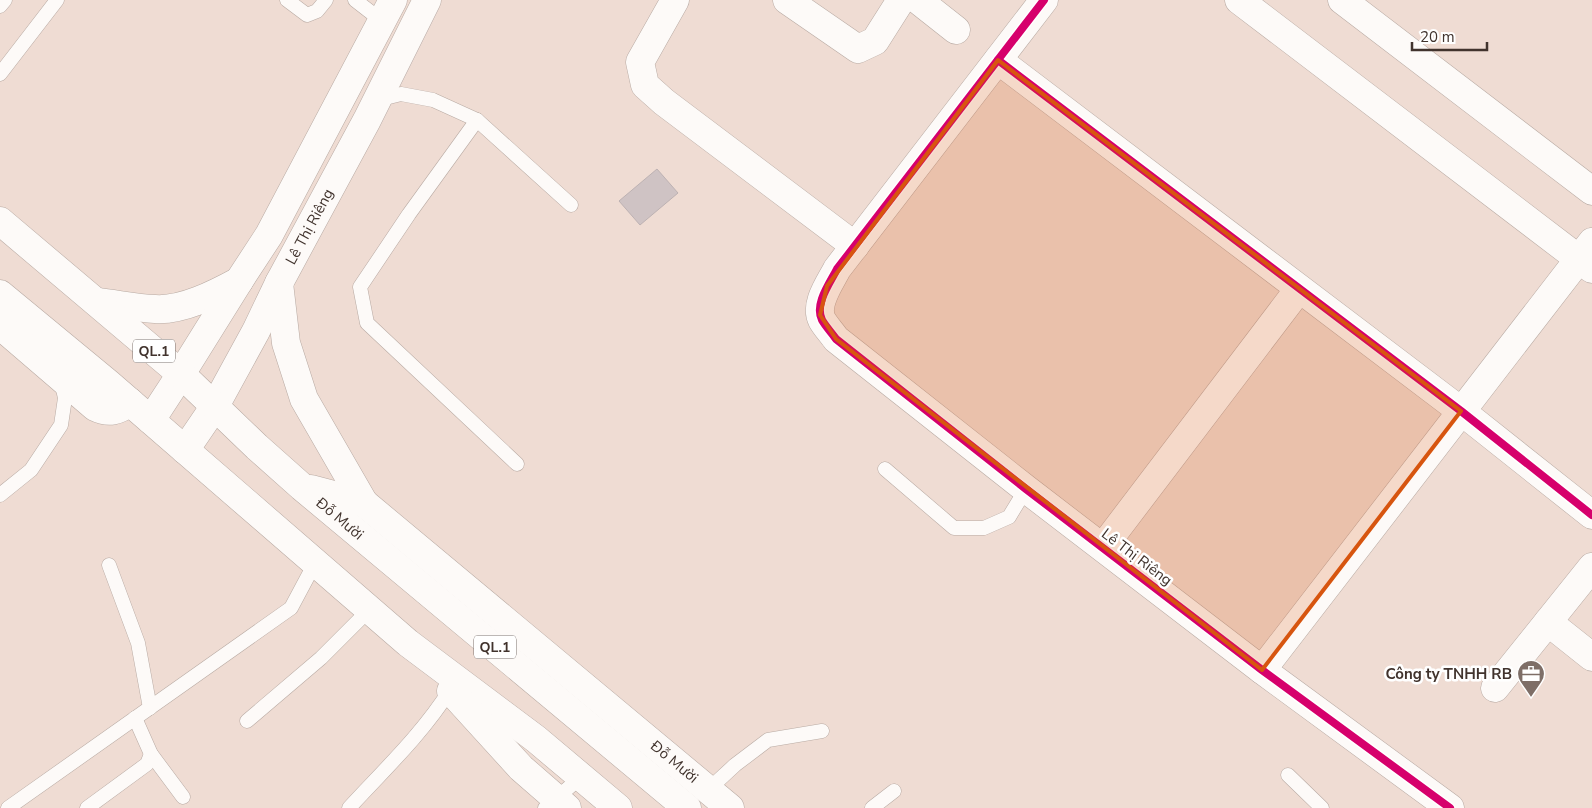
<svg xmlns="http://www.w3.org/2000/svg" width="1592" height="808" font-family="'Nunito Sans',sans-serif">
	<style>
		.building { fill: #cfc3c4; stroke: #bdb2b3 }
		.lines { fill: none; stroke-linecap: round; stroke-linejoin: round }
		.service-casing { stroke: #b8aaa3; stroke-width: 15 }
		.minor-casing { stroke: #b8aaa3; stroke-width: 29 }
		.tertiary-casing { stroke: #b8aaa3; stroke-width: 29 }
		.trunk-casing { stroke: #b8aaa3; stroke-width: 29 }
		.service { stroke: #fdfaf8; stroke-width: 14 }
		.minor { stroke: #fdfaf8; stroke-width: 28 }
		.tertiary { stroke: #fdfaf8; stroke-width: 28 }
		.trunk { stroke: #fdfaf8; stroke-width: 28 }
		.cycleway-casing { stroke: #fff; stroke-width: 11 }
		.cycleway { stroke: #d6006c; stroke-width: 8 }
		.marked { fill: #d7550f; fill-opacity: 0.2; stroke: #d7550f; stroke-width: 4; stroke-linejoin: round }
		.labels { text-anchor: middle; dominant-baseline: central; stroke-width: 5; stroke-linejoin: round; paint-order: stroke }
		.shield { fill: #fff; stroke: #7a706c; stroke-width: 1 }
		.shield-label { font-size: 14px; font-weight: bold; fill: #41332d }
		.street-label { font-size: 15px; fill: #41332d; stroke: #fff }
		.poi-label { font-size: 15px; font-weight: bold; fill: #41332d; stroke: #fff; text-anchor: end }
	</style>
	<rect width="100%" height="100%" fill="#efdcd3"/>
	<!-- building -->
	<path class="building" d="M657,169L678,193L640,225L619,201Z"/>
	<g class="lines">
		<defs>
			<g id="service">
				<path d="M287,0L307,15L317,11L326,0"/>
				<path d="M355,0L382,21"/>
				<path d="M0,6L5,0"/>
				<path d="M0,74L57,0"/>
				<path d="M377,100L401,94L433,100L477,120L571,205"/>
				<path d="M477,120L409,214L360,287L367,323L517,464"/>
				<path d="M885,469L954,528H984L1009,517L1026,489"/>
				<path d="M0,495L31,470L61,425L65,398L61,380"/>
				<path d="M109,565L138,643L150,708"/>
				<path d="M135,718L151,754L183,797"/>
				<path d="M247,721L321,658L369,610"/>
				<path d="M1288,775L1322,808"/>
				<path d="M708,790L735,765L768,740L822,731"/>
				<path d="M8,808L291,608L315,563"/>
				<path d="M87,808L147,764L151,754"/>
				<path d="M349,808C384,770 423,733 450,690"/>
				<path d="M545,808L581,777"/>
				<path d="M872,808L894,791"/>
			</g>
			<g id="minor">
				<path d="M675,0L640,62L645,85L664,102L855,246"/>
				<path d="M787,0L858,49L875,41L901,0"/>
				<path d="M918,0L956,30"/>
				<path d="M1044,0L837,269C830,283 814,304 822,320C826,327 832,333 836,339L1026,489L1262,670L1450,808"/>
				<path d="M1239,0L1592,269"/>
				<path d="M1342,0L1592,191"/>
				<path d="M998,60L1461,411L1592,515"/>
				<path d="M1103,547L1299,289"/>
				<path d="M1548,622L1592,657"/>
				<path d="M1262,670L1592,242"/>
				<path d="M1495,688L1592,567"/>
			</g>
			<g id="tertiary">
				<path d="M279,283L286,343L304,399L364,503"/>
				<path d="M97,302C116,304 136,308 155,309C182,311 215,294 239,281"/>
				<path d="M151,420L181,374L239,281L269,235L393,0"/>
				<path id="s1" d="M185,450L215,406L256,331L279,283L367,120L427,0"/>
			</g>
			<g id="trunk">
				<path id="s2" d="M0,221L181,374L257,447L302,487L687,808"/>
				<path d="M0,294L109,384L408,643L536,739L618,808"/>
				<path d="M0,320L2,327L95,407C109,414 118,411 130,402"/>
				<path id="s3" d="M311,489L364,503L730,808"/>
				<path d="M451,691L521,768L567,808"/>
			</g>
		</defs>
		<!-- service casing -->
		<use href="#service" class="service-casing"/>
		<!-- minor casing -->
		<use href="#minor" class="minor-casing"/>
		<!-- tertiary casing -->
		<use href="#tertiary" class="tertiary-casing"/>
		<!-- trunk casing -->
		<use href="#trunk" class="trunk-casing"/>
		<!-- service -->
		<use href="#service" class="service"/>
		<!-- minor -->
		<use href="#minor" class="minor"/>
		<!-- tertiary -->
		<use href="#tertiary" class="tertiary"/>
		<!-- trunk -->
		<use href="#trunk" class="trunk"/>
		<defs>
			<g id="cycleway">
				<path d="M1044,0L837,269C830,283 814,304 822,320C826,327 832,333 836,339L1026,489L1262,670L1450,808"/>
				<path d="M998,60L1461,411L1592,515"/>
			</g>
		</defs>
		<!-- cycleway casing -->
		<use href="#cycleway" class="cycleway-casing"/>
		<!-- cycleway -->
		<use href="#cycleway" class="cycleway"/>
	</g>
	<!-- marked area -->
	<path class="marked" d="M998,60L1461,411L1262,670L836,339L820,315L827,286Z"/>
	<!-- icons -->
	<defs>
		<symbol id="office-pin" viewBox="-11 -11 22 30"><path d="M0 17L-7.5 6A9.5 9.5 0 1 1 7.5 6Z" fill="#7e6e67" stroke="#fff"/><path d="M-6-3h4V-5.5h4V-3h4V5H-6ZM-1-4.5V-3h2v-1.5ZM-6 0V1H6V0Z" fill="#fff"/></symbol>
	</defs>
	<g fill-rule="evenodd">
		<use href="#office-pin" x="1515" y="658" width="32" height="43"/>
	</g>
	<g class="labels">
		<!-- shield labels -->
		<g class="shield">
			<rect x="133" y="339.5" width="42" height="23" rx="4"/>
			<rect x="474" y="635.5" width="42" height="23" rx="4"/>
		</g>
		<g class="shield-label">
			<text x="154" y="351">QL.1</text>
			<text x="495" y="647">QL.1</text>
		</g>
		<!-- street labels -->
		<g class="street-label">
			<text stroke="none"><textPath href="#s1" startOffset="256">Lê Thị Riêng</textPath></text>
			<text stroke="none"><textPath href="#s2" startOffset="452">Đỗ Mười</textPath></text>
			<text transform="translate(1137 557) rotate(37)">Lê Thị Riêng</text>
			<text stroke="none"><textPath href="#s3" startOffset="459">Đỗ Mười</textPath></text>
		</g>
		<!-- poi labels -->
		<g class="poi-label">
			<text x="1512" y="674">Công ty TNHH RB</text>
		</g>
	</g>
	<!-- scale -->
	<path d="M1412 42v8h75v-8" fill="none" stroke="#41332d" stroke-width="2.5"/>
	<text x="1420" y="42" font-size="15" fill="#41332d" stroke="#ffffff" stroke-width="4" paint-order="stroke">20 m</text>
</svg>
